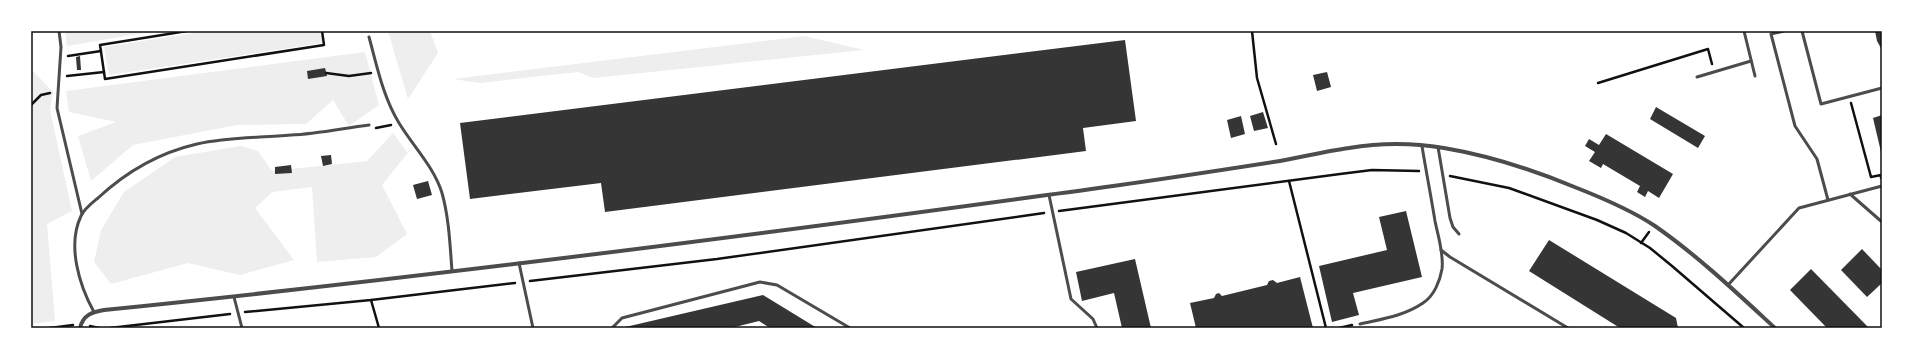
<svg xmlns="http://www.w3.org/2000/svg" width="1913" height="359" font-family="'Source Serif 4',serif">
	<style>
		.green { fill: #eee }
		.building { fill: #353535 }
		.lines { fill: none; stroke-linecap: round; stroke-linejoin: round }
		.path { stroke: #111; stroke-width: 2.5 }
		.service { stroke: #4c4c4c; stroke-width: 3 }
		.minor { stroke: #4c4c4c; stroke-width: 4 }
		.neatline { fill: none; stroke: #111; stroke-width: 1.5 }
	</style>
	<rect width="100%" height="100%" fill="#fff"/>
	<!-- green -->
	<g class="green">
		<path d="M65,31H156L67,46Z"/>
		<path d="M206,31H320L322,43L109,75L104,47Z"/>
		<path d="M388,31H430L438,53L408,99Z"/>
		<path d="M804,36L864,50L594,78L578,72L480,83L453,79Z"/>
		<path d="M365,52L379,105L349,126L333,100L306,124L237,125L133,145L91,181L78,136L116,122L69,112L66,91Z"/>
		<path d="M31,69L53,92L50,110L72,211L47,224L55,321L31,324Z"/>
		<path d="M393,133L408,153L382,185L407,234L376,257L317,262L312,187L272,192L255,208L294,260L240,275L188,263L111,284L94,262L101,230L124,192L175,157L241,146L258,151L272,171L367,161Z"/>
	</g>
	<!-- building -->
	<g class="building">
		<path d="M1875,31H1882V50L1877,41Z"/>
		<path d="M1125,40L1136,121L1083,128L1086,151L605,212L601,183L470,199L460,123Z"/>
		<path d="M80,56L81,70H77L76,57Z"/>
		<path d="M325,68L327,76L308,79L307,71Z"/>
		<path d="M1327,72L1331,87L1317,91L1313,75Z"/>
		<path d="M1656,107L1705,136L1698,148L1650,119Z"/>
		<path d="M1263,112L1268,128L1254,131L1250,116Z"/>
		<path d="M1882,115V152H1881L1873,118Z"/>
		<path d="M1241,116L1245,134L1231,138L1227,120Z"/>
		<path d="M1606,134L1673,174L1659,198L1648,191L1645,197L1637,192L1640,186L1603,164L1601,168L1589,161L1595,152L1585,146L1589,139L1599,145Z"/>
		<path d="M331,155L332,164L323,166L321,156Z"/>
		<path d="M291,165L292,173L275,174V167Z"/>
		<path d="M428,181L432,195L417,199L413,185Z"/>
		<path d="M1406,211L1422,277L1353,293L1359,315L1332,322L1319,266L1387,250L1379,217Z"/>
		<path d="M1549,240L1676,318L1678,328H1620L1529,271Z"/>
		<path d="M1862,249L1882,270V283L1867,297L1841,270Z"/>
		<path d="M1135,259L1151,328H1122L1114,293L1082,301L1076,272Z"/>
		<path d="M1811,269L1869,328H1827L1790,290Z"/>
		<path d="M1300,277L1313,328H1196L1190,303L1214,298L1216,294L1219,293L1222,296L1267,285L1269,281L1273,280L1277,283Z"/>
		<path d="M763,295L817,328H770L759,321L731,328H621Z"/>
	</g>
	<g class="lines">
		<!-- path -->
		<g class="path">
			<path d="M187,31L100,45L105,79L324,45L322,31"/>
			<path d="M1252,31L1257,78L1276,144"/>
			<path d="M68,56L101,51"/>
			<path d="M326,73L349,76L371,73"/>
			<path d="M67,76L104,72"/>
			<path d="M1598,83L1708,49L1712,64"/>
			<path d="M1851,103L1871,177L1881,175V178"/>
			<path d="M31,105L41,95L50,93"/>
			<path d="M376,128L391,125"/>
			<path d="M1450,176L1509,188L1597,220L1626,233L1650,248L1672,266L1744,328"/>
			<path d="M1289,181L1326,328"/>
			<path d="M1059,211L1340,174L1372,170L1419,171"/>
			<path d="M1641,243L1649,232"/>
			<path d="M530,281L717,259L1044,213"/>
			<path d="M371,300L379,328"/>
			<path d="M245,312L371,300L515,283"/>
			<path d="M90,326L99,328"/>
			<path d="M50,328L73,325"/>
			<path d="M110,328L230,314"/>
			<path d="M1339,328L1352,325"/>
		</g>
		<!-- service -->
		<g class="service">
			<path d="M59,31L61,47L57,108L82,214"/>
			<path d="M1744,31L1755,76"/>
			<path d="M1784,31L1771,34L1795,126L1817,159L1828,200"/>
			<path d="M1802,31L1821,104L1882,88"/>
			<path d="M369,37C377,66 383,97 399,123C413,146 434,167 442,193C449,218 450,245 452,271"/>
			<path d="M1697,77L1751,61"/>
			<path d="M1438,147L1450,218L1453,227L1459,234"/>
			<path d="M1850,194L1882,222"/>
			<path d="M1049,195L1071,299L1093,319L1097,328"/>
			<path d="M1441,250L1450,257L1568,328"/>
			<path d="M519,263L533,328"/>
			<path d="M1728,285L1799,208L1882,186"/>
			<path d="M234,297L242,328"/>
			<path d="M94,312C79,285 67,245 81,216C84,209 92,203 98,198C127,171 158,153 197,144C228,137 260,138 291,135C317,134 344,128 369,125"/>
			<path d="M1360,324C1382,319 1404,316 1423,303C1434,296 1440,281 1442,269C1444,254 1438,236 1435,221C1431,196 1426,171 1422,146"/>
			<path d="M612,328L622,318L760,282L777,285L850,328"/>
		</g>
		<!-- minor -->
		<path class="minor" d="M80,328C83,315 92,312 104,310C419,278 733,238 1047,195C1125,185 1203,173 1280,161C1303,157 1326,151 1349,148C1379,143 1414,143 1444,148C1491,156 1534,170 1577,188C1605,199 1631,210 1655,226C1698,256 1737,293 1775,328"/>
	</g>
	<!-- border -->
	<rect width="1913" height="359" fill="none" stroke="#ffffff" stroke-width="64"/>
	<rect x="32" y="32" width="1849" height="295" class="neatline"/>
</svg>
